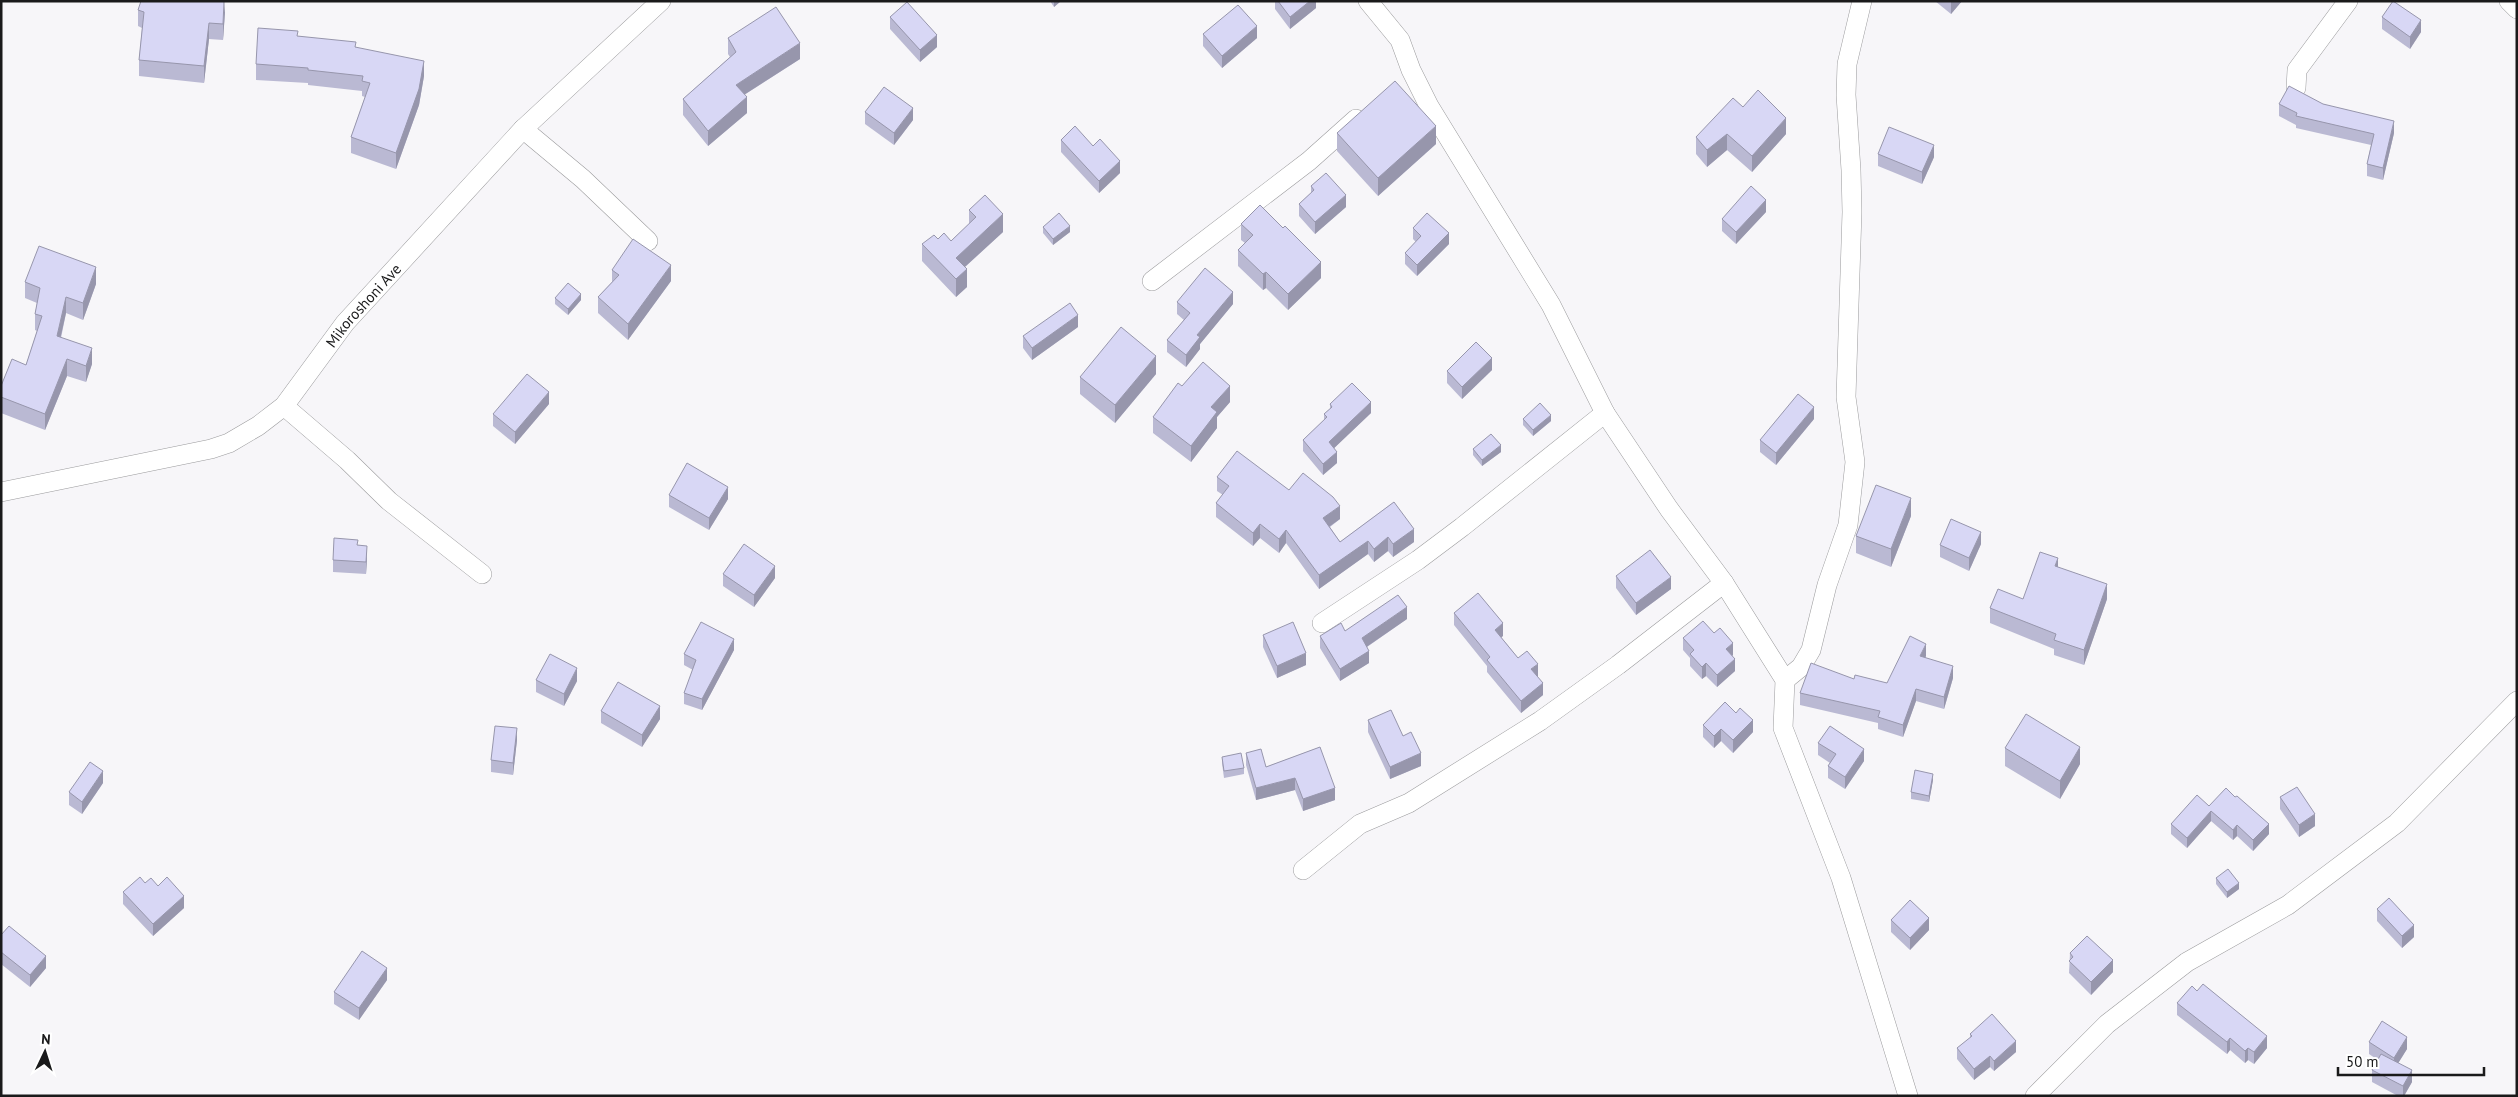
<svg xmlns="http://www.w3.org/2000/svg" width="2518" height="1097" font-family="'PT Sans',sans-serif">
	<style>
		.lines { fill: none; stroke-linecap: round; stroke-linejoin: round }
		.minor-casing { stroke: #9b9b9d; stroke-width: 20 }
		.minor { stroke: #fff; stroke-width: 19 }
		.wall { fill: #bab9d3 }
		.shaded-wall { fill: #9796ac }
		.building { fill: #d8d7f5; stroke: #9796ac }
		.labels { text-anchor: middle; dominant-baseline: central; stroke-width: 5; stroke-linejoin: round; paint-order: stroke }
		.street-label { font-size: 15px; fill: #1a1a1b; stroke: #fff }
	</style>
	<rect width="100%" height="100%" fill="#f7f6f9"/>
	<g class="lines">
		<defs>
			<g id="minor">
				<path d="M1368,1L1400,40L1411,70L1429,106L1551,305L1605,413L1669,509L1724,583L1785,680L1783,728L1841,878L1908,1096"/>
				<path d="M2509,1L2517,9"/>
				<path d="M2296,88L2297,70L2348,1"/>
				<path d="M523,129L583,179L648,241"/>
				<path d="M1152,281L1309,161L1356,119"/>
				<path d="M284,406L347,460L389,501L482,574"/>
				<path id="s1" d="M1,492L211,449L229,443L258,426L284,406L345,323L523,129L661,1"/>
				<path d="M1322,623L1418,560L1462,527L1605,413"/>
				<path d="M1785,680L1801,667L1811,650L1827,585L1848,525L1855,462L1846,397L1852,212L1851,170L1846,95L1847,64L1862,1"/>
				<path d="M1303,870L1360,824L1409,803L1540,721L1618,665L1724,583"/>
				<path d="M2035,1096L2107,1024L2187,962L2288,905L2397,823L2517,701"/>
			</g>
		</defs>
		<!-- minor casing -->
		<use href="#minor" class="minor-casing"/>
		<!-- minor -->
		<use href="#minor" class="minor"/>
	</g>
	<!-- wall -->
	<g class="wall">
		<path d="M1050,1H1061L1054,7Z"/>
		<path d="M1275,1H1316V8L1290,29L1275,9Z"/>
		<path d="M1935,1H1962L1951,14Z"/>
		<path d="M138,10L225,12L223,40L209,39L204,83L139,76V60L142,28L138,26Z"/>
		<path d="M890,17L937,47L920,62L890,29Z"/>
		<path d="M2382,17L2421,32L2410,49L2382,29Z"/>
		<path d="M1203,34L1257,38L1222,68L1203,46Z"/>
		<path d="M298,36L356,47L424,76L419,105L396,169L351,153V137L365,97L362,96V91L308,85V83L256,80V64Z"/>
		<path d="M728,38L800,59L744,95L747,113L708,146L683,115V99L730,57L728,54Z"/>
		<path d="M2279,104H2323L2394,133L2383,180L2367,176V164L2371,145L2296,128V125L2279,116Z"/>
		<path d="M1743,107L1786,134L1752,172L1727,150L1707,167L1696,154V137Z"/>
		<path d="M865,112L913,120L894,145L865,124Z"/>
		<path d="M1337,133L1436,144L1378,196L1337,151Z"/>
		<path d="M1061,140L1093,146L1120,173L1099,193L1061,152Z"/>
		<path d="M1878,154L1934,157L1922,184L1878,166Z"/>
		<path d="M1311,186L1346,207L1315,234L1299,216V204L1311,193Z"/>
		<path d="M969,210L1003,232L965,267L967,287L956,297L922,261V244L938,239L951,241L969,224Z"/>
		<path d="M1766,212L1736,244L1722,231V219Z"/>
		<path d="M1241,224L1321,278L1288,310L1266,288L1263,290L1238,266V250L1245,243L1241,240Z"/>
		<path d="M1043,227L1070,232L1053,245L1043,233Z"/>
		<path d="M1413,228L1449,244L1417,276L1405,264V253L1416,242L1413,239Z"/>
		<path d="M612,270L671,281L628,340L598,313V297L612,282Z"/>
		<path d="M25,282L96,284L83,320L66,313L61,338L92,364L86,382L67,376L45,430L1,413V386L26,365L37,331L35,330V314L37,303L25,298Z"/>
		<path d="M555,298L581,300L568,315L555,304Z"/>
		<path d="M1177,302L1233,304L1200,344V349L1186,367L1167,352V340L1184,320L1177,314Z"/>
		<path d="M1078,327L1032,360L1023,348V336Z"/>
		<path d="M1492,370L1462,399L1447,383V371Z"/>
		<path d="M1156,374L1115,423L1080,394V377Z"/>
		<path d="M1182,386L1230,402L1217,417V428L1191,462L1153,433V417Z"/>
		<path d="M549,404L515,444L493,426V414Z"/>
		<path d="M1330,404L1371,413L1334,448L1337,463L1323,475L1303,451V440L1324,420V414L1330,409Z"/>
		<path d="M1523,419L1551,421L1533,436L1523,425Z"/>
		<path d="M1814,419L1776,465L1760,452V440Z"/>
		<path d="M1473,449L1501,452L1482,466L1473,455Z"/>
		<path d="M1217,477L1289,490L1340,519L1330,527L1340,542L1394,502L1414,542L1393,557L1388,551L1374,562L1368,554L1319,589L1286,543L1279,553L1260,538L1253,546L1216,517V503L1223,495L1217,491Z"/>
		<path d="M669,495L728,499L709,530L669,507Z"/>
		<path d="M1911,516L1891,567L1856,553V536Z"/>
		<path d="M1981,544L1969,571L1940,557V545Z"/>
		<path d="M358,545L367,558L366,574L333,572V560Z"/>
		<path d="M2058,567L2107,599L2084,665L2054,655V649L1990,623V608L2023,599Z"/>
		<path d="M723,574L775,578L754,607L723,586Z"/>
		<path d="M1616,576L1671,589L1636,615L1616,588Z"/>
		<path d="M1454,613L1503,636L1501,637L1518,658L1538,676H1537L1543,695L1521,713L1487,672V666L1454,625Z"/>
		<path d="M1407,619L1367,647L1369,663L1340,681L1320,648V636Z"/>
		<path d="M1263,635L1306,665L1277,678L1263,647Z"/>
		<path d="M1683,638L1733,655L1732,656L1735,671L1717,687L1706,676L1702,679L1690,666V658L1683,650Z"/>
		<path d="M734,650L702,710L684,704V693L693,670L684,665V654Z"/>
		<path d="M1926,656V658L1953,678L1944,709L1916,701L1903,737L1878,729V723L1800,705V693L1854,679L1887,683Z"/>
		<path d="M536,680L577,681L564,706L536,692Z"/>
		<path d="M601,711L660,719L642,747L601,723Z"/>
		<path d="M1368,720L1403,736L1421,766L1390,779L1368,732Z"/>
		<path d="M1703,725L1753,732L1733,753L1721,741L1714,748L1703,737Z"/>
		<path d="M517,740L513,775L491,772V760Z"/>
		<path d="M1818,743L1864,761L1845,789L1828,778V766L1830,763L1818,755Z"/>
		<path d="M1320,747L1335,800L1303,811L1295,790L1256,800L1246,765V753L1266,767Z"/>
		<path d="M2005,748L2080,764L2060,799L2005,766Z"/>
		<path d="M1222,757L1244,768V774L1224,778L1222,763Z"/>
		<path d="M1933,780L1929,802L1911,799V792Z"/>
		<path d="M103,783L82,814L69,805V792Z"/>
		<path d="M2280,797L2315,826L2299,837L2280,809Z"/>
		<path d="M2209,806L2269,834L2253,851L2237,836L2233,840L2211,821L2187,848L2171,834V824Z"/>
		<path d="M2216,878L2239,889L2227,898L2216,884Z"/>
		<path d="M145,883L158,886L184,908L153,936L123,904V892Z"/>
		<path d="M2377,909L2414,937L2402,948L2377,921Z"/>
		<path d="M1891,920L1929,930L1910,950L1891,932Z"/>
		<path d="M1,935L46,968L30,987L1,964Z"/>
		<path d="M2070,953L2113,972L2091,995L2069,973Z"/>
		<path d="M387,980L359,1020L334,1004V992Z"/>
		<path d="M2177,1003L2267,1048L2254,1064L2248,1060L2245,1063L2230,1050L2227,1054L2177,1015Z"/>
		<path d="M1970,1034L2016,1052L1994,1071L1990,1067L1974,1080L1957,1059V1048L1970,1038Z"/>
		<path d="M2369,1042L2407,1049L2398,1063L2412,1082L2404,1096H2398L2372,1082V1070L2378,1060L2369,1054Z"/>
	</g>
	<!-- shaded-wall -->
	<g class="shaded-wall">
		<path d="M225,1V12L223,40V24Z"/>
		<path d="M1054,1H1061L1054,7Z"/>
		<path d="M1310,1H1316V8L1290,29V17Z"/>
		<path d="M1952,1H1962L1951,14V2Z"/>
		<path d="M2421,20V32L2410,49V37Z"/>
		<path d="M209,23V39L204,83V66Z"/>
		<path d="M1257,26V38L1222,68V56Z"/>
		<path d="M937,35V47L920,62V50Z"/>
		<path d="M800,43V59L736,100V85Z"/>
		<path d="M424,61V76L419,105L396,169V153Z"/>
		<path d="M747,97V113L708,146V131Z"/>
		<path d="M913,108V120L894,145V133Z"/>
		<path d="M1786,118V134L1752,172V156Z"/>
		<path d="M2394,121V133L2383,180V168Z"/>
		<path d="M1436,126V144L1378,196V178Z"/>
		<path d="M1727,134V150L1707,167V150Z"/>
		<path d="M1934,145V157L1922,184V172Z"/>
		<path d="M1120,161V173L1099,193V181Z"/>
		<path d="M1346,195V207L1315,234V222Z"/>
		<path d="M1766,200V212L1736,244V232Z"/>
		<path d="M1003,214V232L956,275V258Z"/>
		<path d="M1070,226V232L1053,245V239Z"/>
		<path d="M1449,233V244L1417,276V265Z"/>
		<path d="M1321,262V278L1288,310V294Z"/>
		<path d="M671,265V281L628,340V324Z"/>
		<path d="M96,267V284L83,320V303Z"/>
		<path d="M967,269V287L956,297V279Z"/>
		<path d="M1266,272V288L1263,290V274Z"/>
		<path d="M1233,292V304L1200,344V349L1186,367V355L1197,335Z"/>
		<path d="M581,294V300L568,315V309Z"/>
		<path d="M66,297V313L57,353V336Z"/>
		<path d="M1078,315V327L1032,360V348Z"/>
		<path d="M92,348V364L86,382V366Z"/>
		<path d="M1156,356V374L1115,423V405Z"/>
		<path d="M1492,358V370L1462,399V387Z"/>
		<path d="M67,359V376L45,430V414Z"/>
		<path d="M1230,386V402L1217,417V428L1191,462V446L1211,407Z"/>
		<path d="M549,392V404L515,444V432Z"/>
		<path d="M1371,402V413L1329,453V442Z"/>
		<path d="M1814,407V419L1776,465V453Z"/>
		<path d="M1551,415V421L1533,436V430Z"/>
		<path d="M1501,445V452L1482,466V460Z"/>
		<path d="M1337,452V463L1323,475V464Z"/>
		<path d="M728,487V499L709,530V518Z"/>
		<path d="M1911,498V516L1891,567V549Z"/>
		<path d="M1340,506V519L1323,531V518Z"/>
		<path d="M1260,524V538L1253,546V533Z"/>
		<path d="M1414,529V542L1393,557V544Z"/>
		<path d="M1286,530V543L1279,553V539Z"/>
		<path d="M1981,532V544L1969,571V558Z"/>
		<path d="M1388,537V551L1374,562V549Z"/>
		<path d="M1368,541V554L1319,589V575Z"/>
		<path d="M367,546V558L366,574V562Z"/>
		<path d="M2058,558V574L2055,566Z"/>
		<path d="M775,566V578L754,607V595Z"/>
		<path d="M1671,577V589L1636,615V603Z"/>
		<path d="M2107,584V599L2084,665V650Z"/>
		<path d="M1407,607V619L1362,650V638Z"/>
		<path d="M1503,623V636L1495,642V630Z"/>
		<path d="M734,639V650L702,710V699Z"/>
		<path d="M1733,643V655L1726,661V649Z"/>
		<path d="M1926,644V656L1920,668V656Z"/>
		<path d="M1369,651V663L1340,681V669Z"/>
		<path d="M1306,653V665L1277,678V666Z"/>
		<path d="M1735,659V671L1717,687V675Z"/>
		<path d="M1706,663V676L1702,679V667Z"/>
		<path d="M1538,664V676L1531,681V669Z"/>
		<path d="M1953,666V678L1944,709V697Z"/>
		<path d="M577,668V681L564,706V694Z"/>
		<path d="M1543,683V695L1521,713V701Z"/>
		<path d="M1916,689V701L1903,737V725Z"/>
		<path d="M660,706V719L642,747V735Z"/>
		<path d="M1753,720V732L1733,753V740Z"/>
		<path d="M517,728V740L513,775V763Z"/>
		<path d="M1721,729V741L1714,748V736Z"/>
		<path d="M2080,747V764L2060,799V781Z"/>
		<path d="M1864,749V761L1845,789V777Z"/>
		<path d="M1421,753V766L1390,779V767Z"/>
		<path d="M103,771V783L82,814V802Z"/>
		<path d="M1933,774V780L1929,802V796Z"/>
		<path d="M1295,778V790L1256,800V788Z"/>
		<path d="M1335,788V800L1303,811V799Z"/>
		<path d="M2211,811V821L2187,848V838Z"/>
		<path d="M2315,814V826L2299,837V825Z"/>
		<path d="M2269,824V834L2253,851V840Z"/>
		<path d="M2237,825V836L2233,840V830Z"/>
		<path d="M2239,883V889L2227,898V892Z"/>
		<path d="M184,896V908L153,936V924Z"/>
		<path d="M1929,918V930L1910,950V938Z"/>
		<path d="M2414,925V937L2402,948V936Z"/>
		<path d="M46,956V968L30,987V975Z"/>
		<path d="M2113,960V972L2091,995V982Z"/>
		<path d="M387,968V980L359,1020V1008Z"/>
		<path d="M2267,1036V1048L2254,1064V1052Z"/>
		<path d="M2407,1037V1049L2394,1070V1058Z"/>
		<path d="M2230,1038V1050L2227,1054V1042Z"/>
		<path d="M2016,1041V1052L1994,1071V1061Z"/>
		<path d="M2248,1048V1060L2245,1063V1051Z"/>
		<path d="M1990,1056V1067L1974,1080V1069Z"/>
		<path d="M2412,1070V1082L2404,1096H2403V1086Z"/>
	</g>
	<!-- building -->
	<g class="building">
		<path d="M141,1H224L223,24L209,23L204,66L139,60L144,12L138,10Z"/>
		<path d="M1278,1H1310L1290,17Z"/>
		<path d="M2393,1L2421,20L2410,37L2382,17Z"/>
		<path d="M907,2L937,35L920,50L890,17Z"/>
		<path d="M1238,5L1257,26L1222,56L1203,34Z"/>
		<path d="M776,7L800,43L736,85L747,97L708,131L683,99L736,52L728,38Z"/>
		<path d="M258,28L298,31L297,36L356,42L355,47L424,61L419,89L396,153L351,137L370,83L362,81L363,76L308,70V68L256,64Z"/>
		<path d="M1395,81L1436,126L1378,178L1337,133Z"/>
		<path d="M2289,86L2323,104L2394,121L2383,168L2367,164L2374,134L2296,116L2297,113L2279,104Z"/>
		<path d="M884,87L913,108L894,133L865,112Z"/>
		<path d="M1758,90L1786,118L1752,156L1727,134L1707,150L1696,137L1733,98L1743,107Z"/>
		<path d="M1075,126L1093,146L1100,139L1120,161L1099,181L1061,140Z"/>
		<path d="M1889,127L1934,145L1922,172L1878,154Z"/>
		<path d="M1326,173L1346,195L1315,222L1299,204L1314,190L1311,186Z"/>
		<path d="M1751,186L1766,200L1736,232L1722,219Z"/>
		<path d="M985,195L1003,214L956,258L967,269L956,279L922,244L934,235L938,239L944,233L951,241L976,217L969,210Z"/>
		<path d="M1260,205L1283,228L1285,226L1321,262L1288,294L1266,272L1263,274L1238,250L1253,235L1241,224Z"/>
		<path d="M1059,213L1070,226L1053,239L1043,227Z"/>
		<path d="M1427,213L1449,233L1417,265L1405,253L1421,236L1413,228Z"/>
		<path d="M633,239L671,265L628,324L598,297L619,275L612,270Z"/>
		<path d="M39,246L96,267L83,303L66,297L57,336L92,348L86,366L67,359L45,414L1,397V386L12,359L26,365L42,316L35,314L40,288L25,282Z"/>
		<path d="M1205,268L1233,292L1197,335L1200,337L1186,355L1167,340L1190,313L1177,302Z"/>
		<path d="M568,283L581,294L568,309L555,298Z"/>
		<path d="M1070,303L1078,315L1032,348L1023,336Z"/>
		<path d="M1121,327L1156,356L1115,405L1080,377Z"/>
		<path d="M1476,342L1492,358L1462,387L1447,371Z"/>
		<path d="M1203,362L1230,386L1211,407L1217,412L1191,446L1153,417L1178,383L1182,386Z"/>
		<path d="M527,374L549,392L515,432L493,414Z"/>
		<path d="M1352,383L1371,402L1329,442L1337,452L1323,464L1303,440L1327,417L1324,414L1332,407L1330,404Z"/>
		<path d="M1798,394L1814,407L1776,453L1760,440Z"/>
		<path d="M1540,403L1551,415L1533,430L1523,419Z"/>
		<path d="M1491,434L1501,445L1482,460L1473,449Z"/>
		<path d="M1237,451L1289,490L1303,473L1333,497L1340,506L1323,518L1340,542L1394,502L1414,529L1393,544L1388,537L1374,549L1368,541L1319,575L1286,530L1279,539L1260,524L1253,533L1216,503L1229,486L1217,477Z"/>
		<path d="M687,463L728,487L709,518L669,495Z"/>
		<path d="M1876,485L1911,498L1891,549L1856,536Z"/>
		<path d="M1951,519L1981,532L1969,558L1940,545Z"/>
		<path d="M334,538L358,540L357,545L367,546L366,562L333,560Z"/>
		<path d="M744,544L775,566L754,595L723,574Z"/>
		<path d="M1650,550L1671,577L1636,603L1616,576Z"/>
		<path d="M2040,552L2058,558L2055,566L2107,584L2084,650L2054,640L2056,634L1990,608L1998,589L2023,599Z"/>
		<path d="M1478,593L1503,623L1495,630L1518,658L1527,651L1538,664L1531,669L1543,683L1521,701L1487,660L1490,657L1454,613Z"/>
		<path d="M1398,595L1407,607L1362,638L1369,651L1340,669L1320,636L1341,623L1345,631Z"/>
		<path d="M1703,621L1714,633L1720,628L1733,643L1726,649L1735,659L1717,675L1706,663L1702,667L1690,654L1694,650L1683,638Z"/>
		<path d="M701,622L734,639L702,699L684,693L696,660L684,654Z"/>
		<path d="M1293,622L1306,653L1277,666L1263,635Z"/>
		<path d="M1910,636L1926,644L1920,656L1953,666L1944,697L1916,689L1903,725L1878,717L1880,711L1800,693L1811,663L1854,679L1855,675L1887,683Z"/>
		<path d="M550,654L577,668L564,694L536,680Z"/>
		<path d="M618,682L660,706L642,735L601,711Z"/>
		<path d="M1725,702L1736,713L1740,708L1753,720L1733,740L1721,729L1714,736L1703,725Z"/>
		<path d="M1391,710L1403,736L1411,732L1421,753L1390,767L1368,720Z"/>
		<path d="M2026,714L2080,747L2060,781L2005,748Z"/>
		<path d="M495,726L517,728L513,763L491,760Z"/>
		<path d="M1830,726L1864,749L1845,777L1828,766L1836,754L1818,743Z"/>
		<path d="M1320,747L1335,788L1303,799L1295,778L1256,788L1246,753L1261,749L1266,767Z"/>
		<path d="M1241,753L1244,768L1224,771L1222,757Z"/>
		<path d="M90,762L103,771L82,802L69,792Z"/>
		<path d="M1915,770L1933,774L1929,796L1911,792Z"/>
		<path d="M2297,787L2315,814L2299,825L2280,797Z"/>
		<path d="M2226,788L2235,797L2237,796L2269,824L2253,840L2237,825L2233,830L2211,811L2187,838L2171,824L2197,795L2209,806Z"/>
		<path d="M2228,869L2239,883L2227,892L2216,878Z"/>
		<path d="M140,877L145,883L151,878L158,886L167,877L184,896L153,924L123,892Z"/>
		<path d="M2389,898L2414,925L2402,936L2377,909Z"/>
		<path d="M1910,900L1929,918L1910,938L1891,920Z"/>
		<path d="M9,926L46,956L30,975L1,952V935Z"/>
		<path d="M2087,936L2113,960L2091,982L2069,961L2073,957L2070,953Z"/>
		<path d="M362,951L387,968L359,1008L334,992Z"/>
		<path d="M2203,984L2267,1036L2254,1052L2248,1048L2245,1051L2230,1038L2227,1042L2177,1003L2192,986L2197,991Z"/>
		<path d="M1992,1014L2016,1041L1994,1061L1990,1056L1974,1069L1957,1048L1972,1036L1970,1034Z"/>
		<path d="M2382,1021L2407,1037L2394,1058L2369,1042Z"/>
		<path d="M2381,1054L2412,1070L2403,1086L2372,1070Z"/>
	</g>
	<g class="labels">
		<!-- street labels -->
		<g class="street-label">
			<text stroke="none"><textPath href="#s1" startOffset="428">Mikoroshoni Ave</textPath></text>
		</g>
	</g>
	<!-- border -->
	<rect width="2518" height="1097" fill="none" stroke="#1a1a1b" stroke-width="5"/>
	<!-- north arrow -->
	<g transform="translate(45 1052) rotate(4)" stroke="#ffffff" stroke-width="4" paint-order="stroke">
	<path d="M0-4L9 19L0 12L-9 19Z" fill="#1a1a1b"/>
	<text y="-8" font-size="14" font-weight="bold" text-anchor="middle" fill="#1a1a1b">N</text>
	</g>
	<!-- scale -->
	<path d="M2338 1067v8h146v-8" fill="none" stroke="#1a1a1b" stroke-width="2.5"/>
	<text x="2346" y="1067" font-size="15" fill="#1a1a1b" stroke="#ffffff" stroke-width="4" paint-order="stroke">50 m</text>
</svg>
